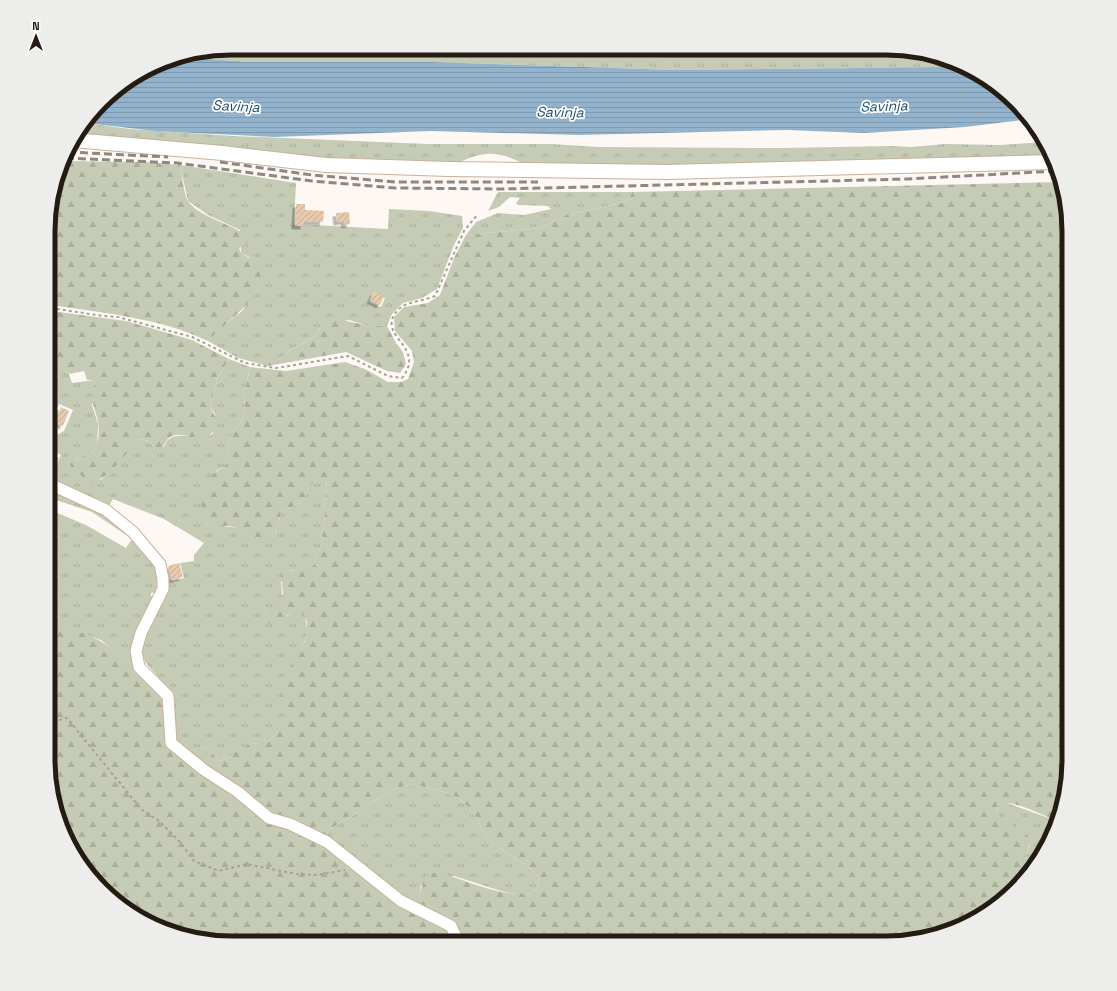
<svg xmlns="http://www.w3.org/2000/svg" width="1117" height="991" font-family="'Space Grotesk',sans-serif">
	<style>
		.grass { fill: url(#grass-tufts); fill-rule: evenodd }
		.forest { fill: url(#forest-firs); fill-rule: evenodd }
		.water { fill: url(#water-rules) }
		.building { fill: url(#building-hatch); filter: url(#shadow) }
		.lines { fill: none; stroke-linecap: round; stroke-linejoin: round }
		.minor-casing { stroke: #c8b19c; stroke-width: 13 }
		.tertiary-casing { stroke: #c8b19c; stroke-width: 16 }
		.primary-casing { stroke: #c8b19c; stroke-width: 20 }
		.path { stroke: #a7a19b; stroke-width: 2; stroke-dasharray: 3 3; stroke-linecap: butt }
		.minor { stroke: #fff; stroke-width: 11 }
		.tertiary { stroke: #fff; stroke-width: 14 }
		.primary { stroke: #fff; stroke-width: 18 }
		.rail { stroke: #8e8781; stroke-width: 3; stroke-dasharray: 8 4; stroke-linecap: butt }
		.labels { text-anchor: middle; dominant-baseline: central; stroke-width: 3.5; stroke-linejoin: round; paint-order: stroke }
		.water-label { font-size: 14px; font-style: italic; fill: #184d70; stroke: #fff }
		.rim { fill: none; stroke: #241b13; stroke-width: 5 }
	</style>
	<defs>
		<pattern id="grass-tufts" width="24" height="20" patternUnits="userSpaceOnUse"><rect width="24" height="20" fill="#c5cbb4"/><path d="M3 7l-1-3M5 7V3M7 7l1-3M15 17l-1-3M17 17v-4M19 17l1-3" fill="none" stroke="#a9ae9a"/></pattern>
		<pattern id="forest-firs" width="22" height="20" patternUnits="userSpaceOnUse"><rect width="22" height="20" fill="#c5cbb4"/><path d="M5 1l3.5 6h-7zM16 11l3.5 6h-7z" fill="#a9ae9a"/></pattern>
		<pattern id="water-rules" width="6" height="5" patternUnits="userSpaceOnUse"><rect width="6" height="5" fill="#93b3cc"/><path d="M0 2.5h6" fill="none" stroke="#7f99ae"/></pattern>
		<pattern id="building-hatch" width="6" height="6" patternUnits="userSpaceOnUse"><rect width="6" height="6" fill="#e7c9ad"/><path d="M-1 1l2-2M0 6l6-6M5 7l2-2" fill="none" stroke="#c6ac94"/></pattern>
		<filter id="shadow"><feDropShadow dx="-3.5" dy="3.5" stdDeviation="0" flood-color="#0004"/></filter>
	</defs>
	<rect width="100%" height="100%" fill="#fdf8f4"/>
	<!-- grass -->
	<g class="grass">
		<path d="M231,48H504L708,54H920L967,67L675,70L432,62H250L180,57Z"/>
		<path d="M86,123L130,129L233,136L428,144H551L599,147L782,148L892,146L912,147L944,144L1000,145L1043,142L1054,159L728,165L524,164C499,152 488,150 462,161L461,164H388L75,137Z"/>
		<path d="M180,165L296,183L294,224L388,229L389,209L429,211L462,216L463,228L454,245L437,289L422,298L403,303L392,314L387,326L376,328L349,320L322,325L314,337L290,350L279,360H270L268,366L238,358L208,341L214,334L242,311L258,289L249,257L241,253L240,230L208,215L188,201ZM374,292L385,298L381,307L369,302Z"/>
		<path d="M498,192H632L629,199L621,203L566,215L541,228L466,235L476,222L498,213L524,215L551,209L548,206L518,205L516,203L520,198L510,197L499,207L488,211Z"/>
		<path d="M229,359L250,367L245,391L244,417L231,437L225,466L216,471L205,524L238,528L244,532L276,534L281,512L301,503L313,481L327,480L324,508L325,524L322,533L323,541L313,566L302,571L290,570L281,582C284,601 278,602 264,614L287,616L296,608L299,607C327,645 267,676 286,714L278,733L266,743C257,743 249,743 241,748C233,753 230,759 219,761L206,747C193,748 191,758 176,750L170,696L159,678L145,662L141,647L168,579L173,581L184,578L180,563L194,561V555L204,543L164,519L113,499L107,509L103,507L105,503L101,500L98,504L50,483V478L61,455L50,449V447L55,436L64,431L73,410L59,404L50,421L51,377L57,363L69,374L72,383L94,380L96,384L92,405L98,424L97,446L94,452L74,460L101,480L130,448L140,439L149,441L155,449L164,447C171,425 196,444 213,434L215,414L210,406L218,377Z"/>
		<path d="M50,486L117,522L163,573L157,592L151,593V596L154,598L138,635L145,676L101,640L74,631L49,627L50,510L86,525L126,548L132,539L92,512L50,498Z"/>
		<path d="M409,785C430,787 457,792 470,809C478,819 482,831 490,840C505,855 525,861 539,877L538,886L533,893L519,895L501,891L454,876L421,885C420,894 419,900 409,903L325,837L327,831C338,824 349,818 360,811C378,799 387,790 409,785Z"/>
		<path d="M1004,802L1057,821L1055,830L1029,866L1026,855L1030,845L997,814L998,804Z"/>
	</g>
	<!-- forest -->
	<g class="forest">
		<path d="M65,161L145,162L180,165C182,174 184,195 188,201C200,218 231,223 247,236L248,242L239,248L241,253C293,281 228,318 208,341C160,318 103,313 51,305V196Z"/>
		<path d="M1060,182L1069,219V760L1057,821C1042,815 1012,799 998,804L997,814L1028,836L1031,841L1026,855L1029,866L1007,897L956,929L898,943H231L161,929L94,881L62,830L48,772L49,627C99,626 133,666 166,697L168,727L184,754C192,752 199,747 206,747L219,761C230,759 233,753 241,748C249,743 257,743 266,743L278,733L285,714L281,704V689L305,641L307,622L299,607L276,623H260L259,620L283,594L281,572C293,569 301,572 313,566L323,541L322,533L325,524L324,508L327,481L313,482L301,503L281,512L276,534C265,540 259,543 247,539C235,516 214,534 201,520V507L210,476L225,466L231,437L244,417L245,391L250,367L286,371L345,362L365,369L388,382H401L408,379L414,362L412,351L395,331L394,317L404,307L428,303L440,295L454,258L466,235L541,228L566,215L621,203L629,199L632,192ZM409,785C430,787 457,792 470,809C478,819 482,831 490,840C505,855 525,861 539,877L538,886L533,893C500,898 468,880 436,872L426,876C420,887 422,899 408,903L325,837L327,831C338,824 349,818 360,811C378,799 387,790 409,785Z"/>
		<path d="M51,311L126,321L192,340L229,359L218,377L210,406L218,423C205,453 188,429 172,436C165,439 165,446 160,451L155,449L149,441L140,439C124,453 112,477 91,483L71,468L70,464L74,460L94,452C99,443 100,427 97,417C94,405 88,396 96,384L94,380H87L84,371L69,374L57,363L51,350Z"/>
		<path d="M331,319C350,320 369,328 387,326L396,343L403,352L406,364L400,373L387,371L346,352L268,366L270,360H279L290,350L314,337L322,325Z"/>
	</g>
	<!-- water -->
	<path class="water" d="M180,57L250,62H432L675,70L967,67L1023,110L1029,119L965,127L864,133L787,130L579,135L430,131L275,137L155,131L86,123L111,93L172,58Z"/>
	<!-- building -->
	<g class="building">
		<path d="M296,204H305V210L324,211L323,222L304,221V226H295Z"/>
		<path d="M349,212L350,224L345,225L344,221L337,222L336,213Z"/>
		<path d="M374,292L384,297L380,305L370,300Z"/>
		<path d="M61,407L69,411L63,426L54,422Z"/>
		<path d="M50,424L57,428L50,444Z"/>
		<path d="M50,453L59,458L50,476Z"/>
		<path d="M179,563L183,577L172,580L168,566Z"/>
	</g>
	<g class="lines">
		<defs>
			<path id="minor" d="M50,484L106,510L133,532L160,564L163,579V589L141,633L136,651L139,667L168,696L171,743L204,770L238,792L269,818L290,824L327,842L401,901L451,926L459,943"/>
			<path id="tertiary" d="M73,140L222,153L326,165L449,169L667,172L1055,162"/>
			<path id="primary" d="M665,48H898"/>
		</defs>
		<!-- minor casing -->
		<use href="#minor" class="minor-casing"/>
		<!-- tertiary casing -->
		<use href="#tertiary" class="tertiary-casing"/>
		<!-- primary casing -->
		<use href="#primary" class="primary-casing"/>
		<!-- path -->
		<g class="path">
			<path d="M51,308L103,316L118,317L192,337L245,363L276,368L348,356L388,376L402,378C426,348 381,338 394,315C397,311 400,307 405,305C414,301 425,300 435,296L464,231L477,215"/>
			<path d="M49,734L56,721L67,718L141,809L159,821L180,842L194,861L219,871L247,864L296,874L317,875L345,870"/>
		</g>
		<!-- minor -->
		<use href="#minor" class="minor"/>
		<!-- tertiary -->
		<use href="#tertiary" class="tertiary"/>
		<!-- primary -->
		<use href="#primary" class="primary"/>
		<!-- rail -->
		<g class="rail">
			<path d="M68,152L168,157"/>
			<path d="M66,158L177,163L312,181L395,188L503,189L907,179L1057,171"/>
			<path d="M220,162L312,175L396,182H538"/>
		</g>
	</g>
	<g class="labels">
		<!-- water labels -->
		<g class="water-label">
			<text transform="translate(236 106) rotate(3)">Savinja</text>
			<text transform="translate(884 106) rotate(-2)">Savinja</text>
			<text transform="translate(560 112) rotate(1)">Savinja</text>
		</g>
	</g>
	<!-- crop -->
	<path d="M0 0H1117V991H0ZM231 55H886A176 176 0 0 1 1062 231V760A176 176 0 0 1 886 936H231A176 176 0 0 1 55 760V231A176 176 0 0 1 231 55Z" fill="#ededec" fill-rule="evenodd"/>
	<path class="rim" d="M231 55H886A176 176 0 0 1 1062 231V760A176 176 0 0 1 886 936H231A176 176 0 0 1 55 760V231A176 176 0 0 1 231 55Z"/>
	<!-- north arrow -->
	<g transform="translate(36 36)" stroke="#ffffff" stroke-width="3" paint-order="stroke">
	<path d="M0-3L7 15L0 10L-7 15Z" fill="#241b13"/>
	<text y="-6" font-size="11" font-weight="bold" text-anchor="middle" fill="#241b13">N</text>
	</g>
</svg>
